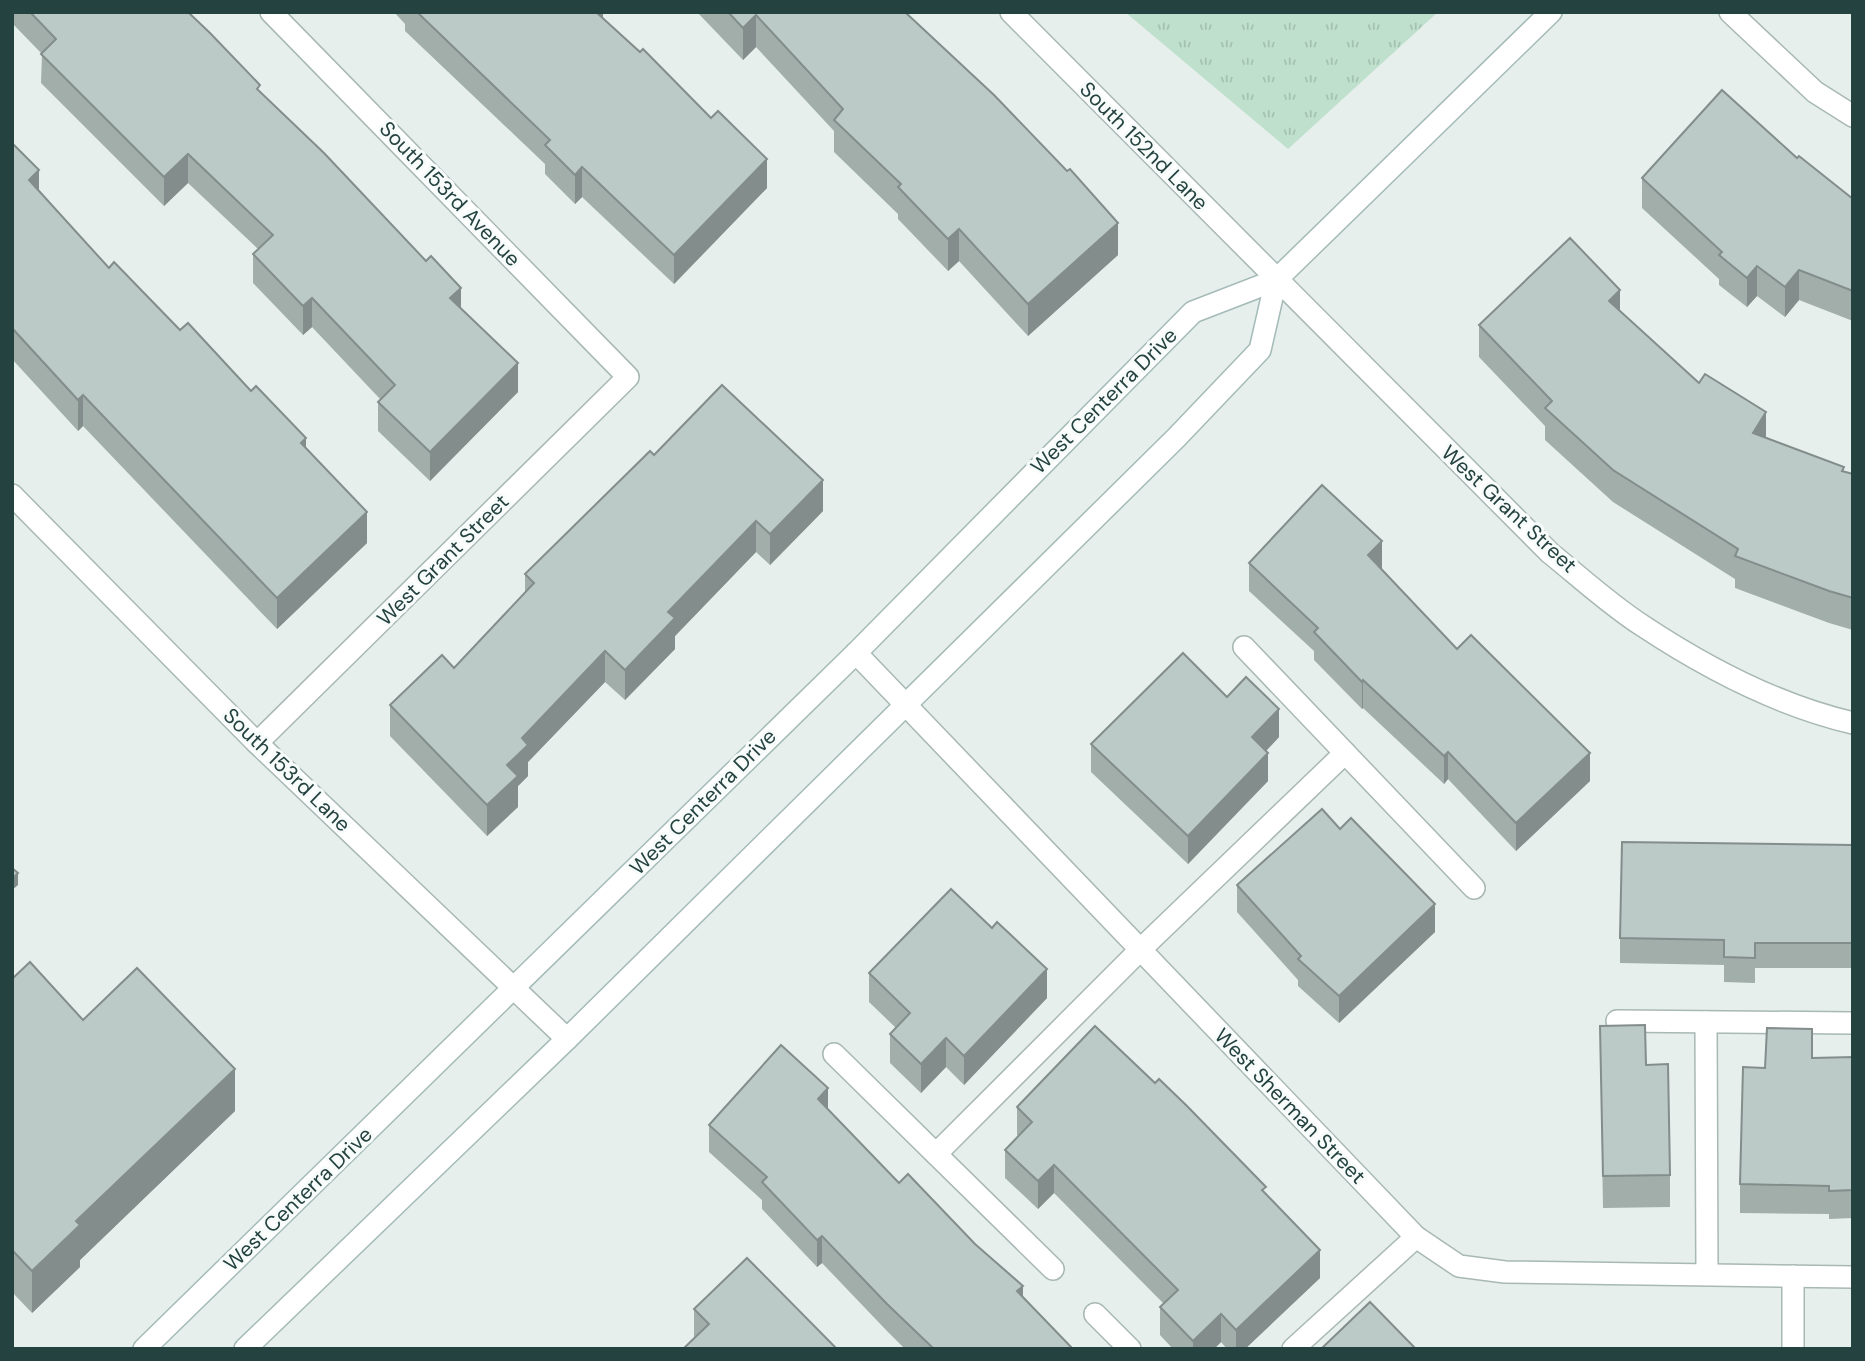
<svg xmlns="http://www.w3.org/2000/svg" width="1865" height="1361" font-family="'DM Sans',sans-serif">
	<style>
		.park { fill: url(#park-tufts) }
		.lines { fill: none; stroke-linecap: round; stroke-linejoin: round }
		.street-casing { stroke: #a8b8b5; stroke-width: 24 }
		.secondary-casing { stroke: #a4bbb7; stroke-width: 24 }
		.street { stroke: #fff; stroke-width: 21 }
		.secondary { stroke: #fff; stroke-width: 21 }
		.wall { fill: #a1aeaa }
		.shaded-wall { fill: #838d8b }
		.building { fill: #bbcac6; stroke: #838d8b; stroke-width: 2 }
		.labels { text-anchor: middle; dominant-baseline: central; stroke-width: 6; stroke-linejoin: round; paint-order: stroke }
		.street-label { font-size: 21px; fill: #24423f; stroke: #f7fbfa }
	</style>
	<defs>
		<pattern id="park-tufts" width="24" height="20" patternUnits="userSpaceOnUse" patternTransform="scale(1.75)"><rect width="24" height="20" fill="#bfe0cd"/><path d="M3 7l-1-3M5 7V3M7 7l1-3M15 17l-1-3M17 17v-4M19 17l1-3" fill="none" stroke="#a4c1b1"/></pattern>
	</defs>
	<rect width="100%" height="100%" fill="#e6efec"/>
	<!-- park -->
	<path class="park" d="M1125,12H1438L1288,149Z"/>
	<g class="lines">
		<defs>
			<g id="street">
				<path d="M1011,12L1550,553C1580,577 1610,605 1643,626C1705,667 1780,706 1853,723"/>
				<path d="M1730,12L1815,92L1853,116"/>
				<path d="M12,495L257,743L567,1039"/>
				<path d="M1244,647L1474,888"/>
				<path d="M856,653L1416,1237L1459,1266L1505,1272L1853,1277"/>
				<path d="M257,743L628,377L271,12"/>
				<path d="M1617,1021L1853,1023"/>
				<path d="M1706,1022L1707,1273"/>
				<path d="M834,1054L1053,1269"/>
				<path d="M936,1154L1141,949L1345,753"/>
				<path d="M1793,1276V1349"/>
				<path d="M1095,1314L1130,1349"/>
				<path d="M1293,1349L1416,1237"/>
			</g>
			<g id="secondary">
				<path d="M144,1349L856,653L1193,312L1276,280L1551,12"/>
				<path d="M245,1349L567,1039L1176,438L1260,350L1276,280"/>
			</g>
		</defs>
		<!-- street casing -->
		<use href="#street" class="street-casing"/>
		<!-- secondary casing -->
		<use href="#secondary" class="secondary-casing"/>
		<!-- street -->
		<use href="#street" class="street"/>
		<!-- secondary -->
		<use href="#secondary" class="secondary"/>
	</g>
	<!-- wall -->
	<g class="wall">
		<path d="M12,12H188L260,93L461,308L518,392L430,481L378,431V402L381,400L312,327L303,335L253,283V254L258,249L188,183L164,206L41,83L42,54L12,23Z"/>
		<path d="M394,12H603V19L767,188L674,284L582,197L575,204L545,174V164L405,31V24Z"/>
		<path d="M697,12H906L1118,255L1028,336L959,261L948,271L898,219V214L834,152V131L756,47L743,60Z"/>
		<path d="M12,143L39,192L109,268L251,391L306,449L367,543L277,629L83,426L78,431L12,359Z"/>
		<path d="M1797,158L1853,199V321L1799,300L1785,317L1757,296L1747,307L1719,285V279L1642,208V178Z"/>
		<path d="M1620,311L1699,383L1766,437L1844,471L1853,474V630L1829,623L1735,588V579L1613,502L1545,440V426L1479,357V325Z"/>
		<path d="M654,455L823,511L770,565L756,552L675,636V649L625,700L605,682L528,762V776L518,786V807L487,836L390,736V705L454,668L525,593V574Z"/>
		<path d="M1249,563L1382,568L1381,569L1457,649L1590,781L1516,851L1448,779L1444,784L1363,708L1362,709L1314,660V651L1249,591Z"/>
		<path d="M1227,697L1279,737L1266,751L1268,781L1188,864L1091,772V744Z"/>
		<path d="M1853,845V968H1755V983L1724,982V965L1620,963V938Z"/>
		<path d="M1237,885L1435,932L1339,1023L1298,986V980L1237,912Z"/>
		<path d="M869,973L1047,998L964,1085L946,1067L921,1093L890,1063V1034L896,1028L869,1002Z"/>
		<path d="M12,979L83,1020L235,1111L80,1260V1267L32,1313L12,1292Z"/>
		<path d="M1600,1026L1646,1065L1670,1175V1207L1603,1208Z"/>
		<path d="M1853,1057V1218L1829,1219V1214L1740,1213V1184L1765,1068L1812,1058Z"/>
		<path d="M1017,1107L1266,1193L1320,1278L1245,1349H1227L1221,1342L1214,1349H1173L1160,1335V1307L1164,1304L1054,1193L1038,1209L1005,1178V1150L1018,1136L1017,1135Z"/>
		<path d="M828,1109L899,1183L1023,1297L1073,1349H905L887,1331L822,1263L817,1267L762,1209V1200L709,1152V1125Z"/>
		<path d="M694,1309L837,1349L694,1338Z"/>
	</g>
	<!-- shaded-wall -->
	<g class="shaded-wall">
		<path d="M593,12H603V29Z"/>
		<path d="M756,15V47L743,60V28Z"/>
		<path d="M188,154V183L164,206V177Z"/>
		<path d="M767,159V188L674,284V255Z"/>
		<path d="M582,167V197L575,204V175Z"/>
		<path d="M39,170V202L29,180Z"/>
		<path d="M1118,223V255L1028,336V304Z"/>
		<path d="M959,229V261L948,271V239Z"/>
		<path d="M1757,266V296L1747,307V278Z"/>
		<path d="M1799,270V300L1785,317V287Z"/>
		<path d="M461,288V316L450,298Z"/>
		<path d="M1620,290V323L1609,301Z"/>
		<path d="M312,298V327L303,335V306Z"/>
		<path d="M518,363V392L430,481V452Z"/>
		<path d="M83,395V426L78,431V400Z"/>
		<path d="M1766,412V444L1753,433Z"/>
		<path d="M306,438V469L301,443Z"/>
		<path d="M823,480V511L770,565V534Z"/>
		<path d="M367,512V543L277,629V598Z"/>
		<path d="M756,521V552L675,636V649L625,700V670L668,612Z"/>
		<path d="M1382,541V568L1368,583V555Z"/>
		<path d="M605,651V682L528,762V776L518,786V807L487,836V805L522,738Z"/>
		<path d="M1363,680V708L1362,709V682Z"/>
		<path d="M1279,709V737L1252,766V737Z"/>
		<path d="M1448,752V779L1444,784V756Z"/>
		<path d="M1268,753V781L1188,864V836Z"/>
		<path d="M1590,753V781L1516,851V823Z"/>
		<path d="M18,873V885L12,890V879Z"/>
		<path d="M1435,904V932L1339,1023V996Z"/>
		<path d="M1047,969V998L964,1085V1056Z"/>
		<path d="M946,1038V1067L921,1093V1064Z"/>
		<path d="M235,1069V1111L80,1260V1267L32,1313V1271L76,1221Z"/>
		<path d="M828,1088V1115L818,1099Z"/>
		<path d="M1054,1165V1193L1038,1209V1181Z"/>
		<path d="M822,1236V1263L817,1267V1240Z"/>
		<path d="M1320,1250V1278L1245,1349H1236V1330Z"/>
		<path d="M1023,1286V1313L1017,1291Z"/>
		<path d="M1221,1314V1342L1214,1349H1193V1341Z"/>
	</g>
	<!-- building -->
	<g class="building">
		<path d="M30,12H188L210,33L260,85L257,89L324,153L426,261L431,256L461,288L450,298L518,363L430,452L378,402L395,385L312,298L303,306L253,254L273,235L188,154L164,177L41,54L56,39Z"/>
		<path d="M417,12H596L640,52L643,49L711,118L718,111L767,159L674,255L582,167L575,175L545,145L550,140Z"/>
		<path d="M728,12H905L994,95L1067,171L1070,169L1118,223L1028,304L959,229L948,239L898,187L901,184L834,120L843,109L756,15L743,28Z"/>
		<path d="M1722,90L1797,158L1799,156L1853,199V291L1799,270L1785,287L1757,266L1747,278L1719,255L1722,252L1642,178Z"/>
		<path d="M12,143L39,170L29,180L109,268L114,262L180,330L188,323L251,391L256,386L306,438L301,443L367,512L277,598L83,395L78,400L12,328Z"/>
		<path d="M1570,238L1620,290L1609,301L1699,383L1705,374L1766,412L1753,433L1844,467L1842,471L1853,474V598L1829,591L1735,556L1738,549L1613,470L1545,408L1552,401L1479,325Z"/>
		<path d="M722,385L823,480L770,534L756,521L668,612L675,618L625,670L605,651L522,738L528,745L507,765L518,776L487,805L390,705L442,655L454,668L534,583L525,574L650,451L654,455Z"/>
		<path d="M1322,485L1382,541L1368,555L1457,649L1471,635L1590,753L1516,823L1448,752L1444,756L1363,680L1362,682L1314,632L1318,628L1249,563Z"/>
		<path d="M1183,653L1227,697L1246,677L1279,709L1252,737L1268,753L1188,836L1091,744Z"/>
		<path d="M1322,809L1340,829L1351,818L1435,904L1339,996L1298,959L1301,956L1237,885Z"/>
		<path d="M1622,842L1853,845V943H1755V958L1724,957V940L1620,938Z"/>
		<path d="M12,868L18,873L12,879Z"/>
		<path d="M951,889L992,928L997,922L1047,969L964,1056L946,1038L921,1064L890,1034L910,1013L869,973Z"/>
		<path d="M30,962L83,1020L137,968L235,1069L76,1221L80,1225L32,1271L12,1250V979Z"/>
		<path d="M1645,1025L1646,1065L1668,1064L1670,1175L1603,1176L1600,1026Z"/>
		<path d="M1095,1026L1155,1083L1159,1079L1187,1106L1266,1187L1262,1190L1320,1250L1236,1330L1221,1314L1193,1341L1160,1307L1178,1290L1054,1165L1038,1181L1005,1150L1032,1122L1017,1107Z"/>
		<path d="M1767,1028L1812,1029V1058L1853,1057V1190L1829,1191V1186L1740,1184L1743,1067L1765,1068Z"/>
		<path d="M781,1045L828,1088L818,1099L899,1183L908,1174L975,1244L1023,1286L1017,1291L1073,1349H934L887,1304L822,1236L817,1240L762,1182L767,1177L709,1125Z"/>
		<path d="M747,1258L837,1349H683L709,1324L694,1309Z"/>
		<path d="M1370,1302L1416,1349H1321Z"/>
	</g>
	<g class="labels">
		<!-- street labels -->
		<g class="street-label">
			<text transform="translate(1144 146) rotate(45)">South 152nd Lane</text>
			<text transform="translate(450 194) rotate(46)">South 153rd Avenue</text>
			<text transform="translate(1104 401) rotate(-45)">West Centerra Drive</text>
			<text transform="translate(1509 509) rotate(43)">West Grant Street</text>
			<text transform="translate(443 560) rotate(-45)">West Grant Street</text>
			<text transform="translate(287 770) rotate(44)">South 153rd Lane</text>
			<text transform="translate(703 802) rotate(-45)">West Centerra Drive</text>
			<text transform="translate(1290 1106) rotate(46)">West Sherman Street</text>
			<text transform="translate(298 1199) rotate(-44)">West Centerra Drive</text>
		</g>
	</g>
	<!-- border -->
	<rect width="1865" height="1361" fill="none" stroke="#24423f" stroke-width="28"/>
</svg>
